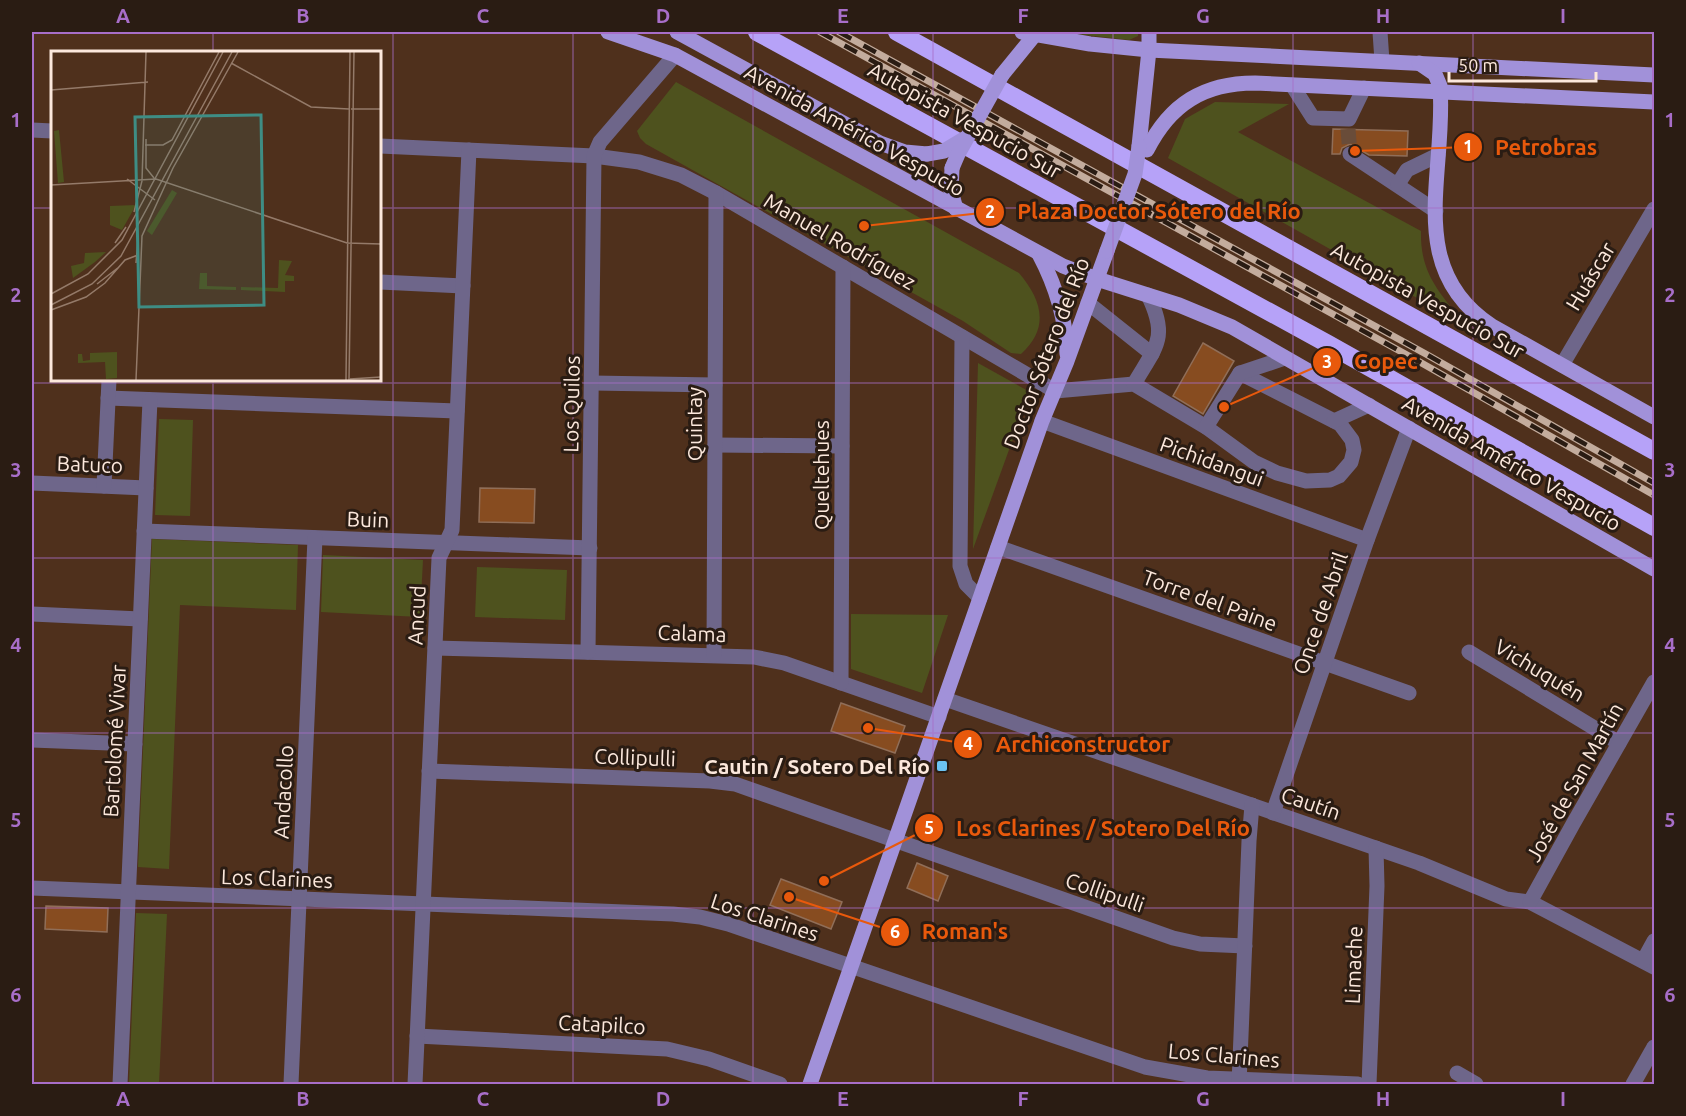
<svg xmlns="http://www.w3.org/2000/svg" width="1686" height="1116" font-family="Ubuntu,sans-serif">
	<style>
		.green { fill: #4e521e }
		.building { fill: #874c20; stroke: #906e58; stroke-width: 1.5 }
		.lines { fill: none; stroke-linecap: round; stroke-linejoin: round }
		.minor-tunnel { stroke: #694c39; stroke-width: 15; stroke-dasharray: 15 8; stroke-linecap: butt }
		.minor { stroke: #6e668a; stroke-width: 15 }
		.major { stroke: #a191d9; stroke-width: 15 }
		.highway { stroke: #b6a2f8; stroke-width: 18 }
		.rail-casing { stroke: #c3ac9d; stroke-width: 7 }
		.rail { stroke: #2a1c13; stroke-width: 4.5; stroke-dasharray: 14; stroke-linecap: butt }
		.major-bridge { stroke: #a191d9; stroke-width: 15 }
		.grid { fill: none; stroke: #a86ec9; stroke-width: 1.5; stroke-opacity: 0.55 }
		.poi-dot { fill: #6bc3f2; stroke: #2a1c13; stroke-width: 2 }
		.labels { text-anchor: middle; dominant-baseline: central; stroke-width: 6; stroke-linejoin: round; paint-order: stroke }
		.street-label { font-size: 21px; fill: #fce8dc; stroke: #2a1c13 }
		.poi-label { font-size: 21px; font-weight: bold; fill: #fce8dc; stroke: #2a1c13; text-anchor: end }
		.inset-road { fill: none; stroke: #947a69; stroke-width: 1.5 }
		.view { fill: #3e8d84; fill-opacity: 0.15; stroke: #3e8d84; stroke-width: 3 }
		.inset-edge { fill: none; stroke: #fce8dc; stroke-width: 3 }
		.leader { fill: none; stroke: #e8590c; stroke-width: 2 }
		.callout-dot { fill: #e8590c; stroke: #2a1c13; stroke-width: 2 }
		.mark-label { font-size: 18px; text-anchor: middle; font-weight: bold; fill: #fff }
		.callout-label { font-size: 22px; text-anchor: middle; font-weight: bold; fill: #e8590c; stroke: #2a1c13; stroke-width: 6; stroke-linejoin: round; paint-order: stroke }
		.neatline { fill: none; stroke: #a86ec9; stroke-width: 2 }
		.grid-label { font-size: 20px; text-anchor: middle; font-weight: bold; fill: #a86ec9 }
	</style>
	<rect width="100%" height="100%" fill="#4f301c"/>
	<!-- green -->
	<g class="green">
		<path d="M1058,32H1138V36L1129,40Z"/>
		<path d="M676,82L1019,273C1042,300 1050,328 1021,354L1011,353L963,321L646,144L640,138L637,131Z"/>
		<path d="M1215,102L1289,104L1238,132L1421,231C1420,275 1440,292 1465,325L1168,158L1185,119Z"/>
		<path d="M978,363L1030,392L973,549Z"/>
		<path d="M159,419L193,420L190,516L155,515Z"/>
		<path d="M152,539L298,545L296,610L180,605L169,869L138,867Z"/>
		<path d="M323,555L423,560L420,617L321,612Z"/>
		<path d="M477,567L567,570L565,620L475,617Z"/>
		<path d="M851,614L948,615L922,693L851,669Z"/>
		<path d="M136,913L167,914L159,1084H129Z"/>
	</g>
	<!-- building -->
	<g class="building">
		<path d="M1333,129L1408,131L1407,156L1369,155L1350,144L1342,148L1340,154H1332Z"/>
		<path d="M1203,343L1234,361L1203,414L1173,396Z"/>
		<path d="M480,488L535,489L534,523L479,522Z"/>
		<path d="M841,703L905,726L895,753L831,731Z"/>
		<path d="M917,863L948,876L938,901L907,888Z"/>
		<path d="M781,879L842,902L831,929L770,905Z"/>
		<path d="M46,906L108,908L107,932L45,929Z"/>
	</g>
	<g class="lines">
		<!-- minor-tunnel -->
		<path class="minor-tunnel" d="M1348,129L1350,154"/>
		<!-- minor -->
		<g class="minor">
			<path d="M1380,32L1382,61"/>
			<path d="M1292,85L1313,118L1349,119L1364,88"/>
			<path d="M32,130L52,131"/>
			<path d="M380,146L594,156L639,162L681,175L716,193L1055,391L1134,384L1206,427L1254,462L1277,473L1306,481L1330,480L1339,476L1351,462L1354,450L1352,440L1340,424L1240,373"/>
			<path d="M1350,154L1436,211"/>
			<path d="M1398,184L1407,170L1438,155"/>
			<path d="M380,282L463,286"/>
			<path d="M1088,303L1152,354"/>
			<path d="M962,337L960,566L966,584L980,598"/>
			<path d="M1562,365L1654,209"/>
			<path d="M592,383L715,385"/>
			<path d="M1134,384C1156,346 1169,338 1148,295"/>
			<path d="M108,398L457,411"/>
			<path d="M1042,421L1367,540"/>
			<path d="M1334,421L1369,405"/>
			<path d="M1206,427L1240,373L1285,358"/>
			<path d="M715,445L842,446"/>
			<path d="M32,483L146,488"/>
			<path d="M104,486L109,380"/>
			<path d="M144,531L590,548"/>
			<path d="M998,547L1409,693"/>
			<path d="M32,614L140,619"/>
			<path d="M435,648L754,657L784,663L939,717"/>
			<path d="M588,652L594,156L600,142L675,55"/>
			<path d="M1469,652L1619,743"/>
			<path d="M714,655L716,193"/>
			<path d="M841,683L843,267"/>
			<path d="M945,699L1419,863L1506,899L1530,902L1654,967"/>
			<path d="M32,740L135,744"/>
			<path d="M429,771L710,781L735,784L1173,938L1200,944L1245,946"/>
			<path d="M1273,813L1367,540L1409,428"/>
			<path d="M32,888L673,914L700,917L728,924L1145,1067L1207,1078L1358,1084"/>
			<path d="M1530,902L1573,824L1654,682"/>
			<path d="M1643,961L1654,941"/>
			<path d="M417,1036L667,1049L709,1059L780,1084"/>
			<path d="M1457,1073L1476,1084"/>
			<path d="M120,1084L150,400"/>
			<path d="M291,1084L315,538"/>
			<path d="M415,1084L439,558L452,530L469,150"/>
			<path d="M1239,1084L1249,841L1252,805"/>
			<path d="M1369,1084L1377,886L1376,848"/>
			<path d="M1633,1084L1654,1047"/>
		</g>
		<!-- major -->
		<g class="major">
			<path d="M608,32L675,55L1063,266L1097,279L1179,305L1232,327L1654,569"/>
			<path d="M677,32L880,143L905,152L927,154"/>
			<path d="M1022,32L1090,44L1149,50L1654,75"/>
			<path d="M1419,63L1435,74L1440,86C1447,173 1403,268 1492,326L1654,417"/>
			<path d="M1002,75L1037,32"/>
			<path d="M1139,146L1149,50V32"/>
			<path d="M1147,150C1170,104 1204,83 1255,83L1654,102"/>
			<path d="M952,168L951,191L956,209"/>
			<path d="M1039,254C1056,286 1066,318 1067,354"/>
			<path d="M810,1084L1042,421L1067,361L1107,251"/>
		</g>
		<!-- highway -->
		<g class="highway">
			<path d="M757,32L1328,344L1654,527"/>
			<path d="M897,32L1654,451"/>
		</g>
		<defs>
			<g id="rail">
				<path d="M820,32L1418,361L1654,495"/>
				<path d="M839,32L1424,353L1654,483"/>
			</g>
		</defs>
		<!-- rail casing -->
		<use href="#rail" class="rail-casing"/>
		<!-- rail -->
		<use href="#rail" class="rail"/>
		<!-- major-bridge -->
		<g class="major-bridge">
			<path d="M927,154L944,151L964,139"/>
			<path d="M952,168L958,154L1002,75"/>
			<path d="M1107,251L1135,174L1139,146"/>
		</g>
	</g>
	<!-- grid -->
	<path class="grid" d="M213,32V52M393,32V1084M573,32V1084M753,32V1084M933,32V1084M1113,32V1084M1293,32V1084M1473,32V1084M32,208H52M380,208H1654M213,380V1084M32,383H1654M32,558H1654M32,733H1654M32,908H1654"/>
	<!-- markers -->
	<rect class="poi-dot" x="936" y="760" width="12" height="12" rx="3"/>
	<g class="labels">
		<!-- street labels -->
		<g class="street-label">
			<text transform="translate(965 120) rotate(29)">Autopista Vespucio Sur</text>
			<text transform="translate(855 130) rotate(29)">Avenida Américo Vespucio</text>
			<text transform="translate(840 241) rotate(30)">Manuel Rodríguez</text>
			<text transform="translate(1590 276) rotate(-59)">Huáscar</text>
			<text transform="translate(1428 300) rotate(29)">Autopista Vespucio Sur</text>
			<text transform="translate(1046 353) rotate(-69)">Doctor Sótero del Río</text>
			<text transform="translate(571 404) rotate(-89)">Los Quilos</text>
			<text transform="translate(694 424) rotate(-90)">Quintay</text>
			<text transform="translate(1212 461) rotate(20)">Pichidangui</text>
			<text transform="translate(1512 463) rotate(30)">Avenida Américo Vespucio</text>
			<text transform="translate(90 464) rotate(2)">Batuco</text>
			<text transform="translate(821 475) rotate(-90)">Queltehues</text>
			<text transform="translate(368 519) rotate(2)">Buin</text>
			<text transform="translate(1210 600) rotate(20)">Torre del Paine</text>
			<text transform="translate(1320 613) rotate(-71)">Once de Abril</text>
			<text transform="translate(416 615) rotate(-87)">Ancud</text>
			<text transform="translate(692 633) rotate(2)">Calama</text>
			<text transform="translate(1540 670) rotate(31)">Vichuquén</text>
			<text transform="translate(114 741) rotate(-87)">Bartolomé Vivar</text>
			<text transform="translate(635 757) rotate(2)">Collipulli</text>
			<text transform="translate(1574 782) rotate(-61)">José de San Martín</text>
			<text transform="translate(283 792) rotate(-87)">Andacollo</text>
			<text transform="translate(1311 803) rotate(19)">Cautín</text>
			<text transform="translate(277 878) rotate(2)">Los Clarines</text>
			<text transform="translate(1105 892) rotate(19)">Collipulli</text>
			<text transform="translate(765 917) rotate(18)">Los Clarines</text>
			<text transform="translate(1353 965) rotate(-88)">Limache</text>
			<text transform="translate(602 1024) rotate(3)">Catapilco</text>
			<text transform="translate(1224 1055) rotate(5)">Los Clarines</text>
		</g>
		<!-- poi labels -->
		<g class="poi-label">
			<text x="930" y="766">Cautin / Sotero Del Río</text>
		</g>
	</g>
	<!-- overview -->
	<g transform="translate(51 51)">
		<rect width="330" height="330" fill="#4f301c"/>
		<path d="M8,79L13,131L7,132L3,80ZM121,139L126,142L101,184L96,180ZM85,154L71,179L59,174V155ZM55,201L44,211L22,227L20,215L33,212L34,202ZM228,209L241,210L234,224L243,225V230H234V241L190,239V236L227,237ZM149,222H156V235L185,236V239L148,238ZM66,301V327L55,328L54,311L27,312V303H31L32,310L39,309V302Z" fill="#4e521e"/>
		<path class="inset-road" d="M180,12L260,56L298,58M0,39L97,31M300,58H330M95,88V117L103,127M94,94H112L121,89L168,1M76,128L104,149M0,134L105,128L296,192L330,193M83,161L91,130L95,1M64,192L75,176M85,212L87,188M46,233L68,216M0,243L37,223L71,189L172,1M0,254L41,233L70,205L181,1M0,259L35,246L54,232L74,209L87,204M299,328L330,326M85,329L91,185L122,117L187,1M295,329L299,1M298,329L303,1"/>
		<path class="view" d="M210,64L213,254L88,256L84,66Z"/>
		<rect width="330" height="330" class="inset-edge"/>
	</g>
	<!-- callouts -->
	<path class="leader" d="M1355 151L1468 147M864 226L990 212M1224 407L1327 362M868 728L968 744M824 881L929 828M789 897L895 932"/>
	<g class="callout-dot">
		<circle cx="1355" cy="151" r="6"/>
		<circle cx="864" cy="226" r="6"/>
		<circle cx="1224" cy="407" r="6"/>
		<circle cx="868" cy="728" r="6"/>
		<circle cx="824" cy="881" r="6"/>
		<circle cx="789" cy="897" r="6"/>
		<circle cx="1468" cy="147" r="15"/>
		<circle cx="990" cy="212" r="15"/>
		<circle cx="1327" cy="362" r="15"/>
		<circle cx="968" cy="744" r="15"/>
		<circle cx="929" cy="828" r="15"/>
		<circle cx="895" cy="932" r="15"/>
	</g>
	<g class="mark-label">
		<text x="1468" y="153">1</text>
		<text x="990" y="218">2</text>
		<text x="1327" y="368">3</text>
		<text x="968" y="750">4</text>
		<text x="929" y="834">5</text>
		<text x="895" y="938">6</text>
	</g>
	<g class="callout-label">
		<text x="1546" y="155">Petrobras</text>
		<text x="1159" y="219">Plaza Doctor Sótero del Río</text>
		<text x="1386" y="369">Copec</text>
		<text x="1083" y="752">Archiconstructor</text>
		<text x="1103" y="836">Los Clarines / Sotero Del Río</text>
		<text x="965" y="939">Roman's</text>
	</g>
	<!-- border -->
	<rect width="1686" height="1116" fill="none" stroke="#2a1c13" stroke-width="66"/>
	<!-- scale -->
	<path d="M1449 72v9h147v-9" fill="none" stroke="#fce8dc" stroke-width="3"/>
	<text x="1458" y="72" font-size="18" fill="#fce8dc" stroke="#2a1c13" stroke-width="4.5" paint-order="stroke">50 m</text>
	<rect x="33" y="33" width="1620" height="1050" class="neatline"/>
	<g class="grid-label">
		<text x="123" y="23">A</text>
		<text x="303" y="23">B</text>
		<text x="483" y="23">C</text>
		<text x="663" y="23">D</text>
		<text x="843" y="23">E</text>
		<text x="1023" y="23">F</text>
		<text x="1203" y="23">G</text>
		<text x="1383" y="23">H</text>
		<text x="1563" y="23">I</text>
		<text x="16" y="127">1</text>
		<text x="1670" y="127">1</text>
		<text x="16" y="302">2</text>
		<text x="1670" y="302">2</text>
		<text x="16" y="477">3</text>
		<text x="1670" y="477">3</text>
		<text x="16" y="652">4</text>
		<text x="1670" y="652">4</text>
		<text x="16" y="827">5</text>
		<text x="1670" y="827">5</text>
		<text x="16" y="1002">6</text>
		<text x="1670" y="1002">6</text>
		<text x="123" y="1106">A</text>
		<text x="303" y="1106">B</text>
		<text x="483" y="1106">C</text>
		<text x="663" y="1106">D</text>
		<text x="843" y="1106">E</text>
		<text x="1023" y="1106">F</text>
		<text x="1203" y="1106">G</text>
		<text x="1383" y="1106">H</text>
		<text x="1563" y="1106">I</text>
	</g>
</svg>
